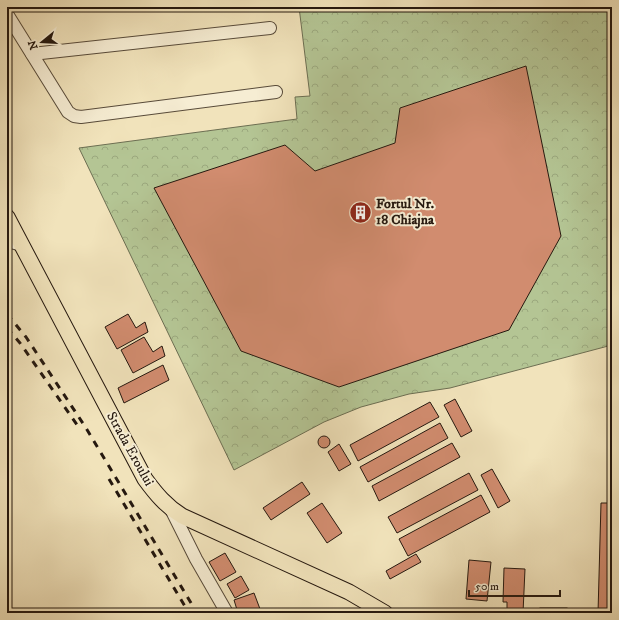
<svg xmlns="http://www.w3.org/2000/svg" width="619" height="620" font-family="'IM FELL DW Pica',serif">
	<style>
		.forest { fill: url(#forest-crowns); stroke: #6c6e52 }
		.building { fill: #d18c6f; stroke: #25180f }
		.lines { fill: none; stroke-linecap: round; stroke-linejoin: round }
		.minor-casing { stroke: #584b3a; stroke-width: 14 }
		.major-casing { stroke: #25180f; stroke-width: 17 }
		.minor { stroke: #f6edd3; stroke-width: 12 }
		.major { stroke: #f1e3bb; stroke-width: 15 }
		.rail { stroke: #25180f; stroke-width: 3; stroke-dasharray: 7 7; stroke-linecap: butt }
		.labels { text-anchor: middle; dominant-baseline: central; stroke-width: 4; stroke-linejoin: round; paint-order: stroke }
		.poi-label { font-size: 14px; font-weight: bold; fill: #25180f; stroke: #f6edd3; text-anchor: start }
		.street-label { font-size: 14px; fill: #25180f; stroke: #f6edd3 }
	</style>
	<defs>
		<pattern id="forest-crowns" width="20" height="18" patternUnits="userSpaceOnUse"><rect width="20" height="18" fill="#b4c594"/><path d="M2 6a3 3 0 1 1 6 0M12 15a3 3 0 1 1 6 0" fill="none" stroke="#9ba87e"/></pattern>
	</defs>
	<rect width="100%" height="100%" fill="#f1e3bb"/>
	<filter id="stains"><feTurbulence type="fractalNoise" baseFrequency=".005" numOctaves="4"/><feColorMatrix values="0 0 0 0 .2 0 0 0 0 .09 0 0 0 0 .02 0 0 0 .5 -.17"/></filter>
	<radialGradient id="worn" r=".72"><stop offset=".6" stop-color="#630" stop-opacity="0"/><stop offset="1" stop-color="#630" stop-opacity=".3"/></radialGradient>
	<!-- forest -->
	<path class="forest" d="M299,7H612V345L450,388L409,394L361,407L324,422L234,470L79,148L297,119L295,97L310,96Z"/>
	<!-- building -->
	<g class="building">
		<path d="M526,66L561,236L509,330L339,387L241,351L154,188L285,145L315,171L395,143L400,108Z"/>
		<path d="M128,314L136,328L145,322L148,332L117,349L105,327Z"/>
		<path d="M144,337L153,352L162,346L165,356L133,373L121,350Z"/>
		<path d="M163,365L169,380L124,403L118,388Z"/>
		<path d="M455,399L472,431L461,437L444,405Z"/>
		<path d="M430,402L439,417L358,461L350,445Z"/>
		<path d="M440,423L448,438L368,482L360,467Z"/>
		<circle cx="324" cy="442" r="6"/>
		<path d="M452,443L460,457L379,501L372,486Z"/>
		<path d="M339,444L351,464L339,471L328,452Z"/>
		<path d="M492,469L510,501L498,508L481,475Z"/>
		<path d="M469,473L478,490L397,533L388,517Z"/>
		<path d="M302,482L310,494L271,520L263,508Z"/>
		<path d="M481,495L490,512L408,556L399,539Z"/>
		<path d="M322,503L342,533L327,543L307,513Z"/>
		<path d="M601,503H612V613H598Z"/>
		<path d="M225,553L236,572L220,581L209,562Z"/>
		<path d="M416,554L421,562L390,579L386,571Z"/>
		<path d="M469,560L491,562L487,601L466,599Z"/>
		<path d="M504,568L525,569L523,613H511V611H507V602H503Z"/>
		<path d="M241,576L249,590L235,598L227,584Z"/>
		<path d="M254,593L260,609L247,613H238L234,600Z"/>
		<rect x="540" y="608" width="27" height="5"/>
	</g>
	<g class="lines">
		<defs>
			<g id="minor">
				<path d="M7,14L68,112L74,116L81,117L276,92"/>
				<path d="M32,54L270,28"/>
				<path d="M7,241L22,245"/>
				<path d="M171,509L196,559L227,613"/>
			</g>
			<path id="major" d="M7,217L145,479C156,494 166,506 182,516L349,592L385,613"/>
		</defs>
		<!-- minor casing -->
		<use href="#minor" class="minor-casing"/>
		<!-- major casing -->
		<use href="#major" class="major-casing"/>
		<!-- minor -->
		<use href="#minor" class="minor"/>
		<!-- major -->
		<use href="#major" class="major"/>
		<!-- rail -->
		<g class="rail">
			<path d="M7,314L26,337L86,428L197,613"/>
			<path d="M7,328L20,343L80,429"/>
			<path d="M109,479L189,613"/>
		</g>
	</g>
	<!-- icons -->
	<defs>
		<symbol id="building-disc" viewBox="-11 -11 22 22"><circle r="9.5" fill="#8f2418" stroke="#f6edd3"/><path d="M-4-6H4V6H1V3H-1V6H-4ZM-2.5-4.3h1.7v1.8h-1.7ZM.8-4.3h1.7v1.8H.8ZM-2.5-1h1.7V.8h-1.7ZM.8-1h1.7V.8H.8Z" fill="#fff"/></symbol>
	</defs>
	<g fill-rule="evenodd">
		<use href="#building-disc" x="348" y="200" width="25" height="25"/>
	</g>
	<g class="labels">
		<!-- poi labels -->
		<g class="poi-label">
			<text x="376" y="204">Fortul Nr.<tspan x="376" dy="16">18 Chiajna</tspan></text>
		</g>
		<!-- street labels -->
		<g class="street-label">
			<text transform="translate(130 449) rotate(61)">Strada Eroului</text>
		</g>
	</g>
	<!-- margin -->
	<rect width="619" height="620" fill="none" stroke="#f1e3bb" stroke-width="24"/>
	<rect x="8" y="8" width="603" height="604" fill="none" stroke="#25180f" stroke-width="2"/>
	<rect x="12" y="12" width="595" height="596" fill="none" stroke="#25180f"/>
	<!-- north arrow -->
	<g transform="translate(42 42) rotate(252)" stroke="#f6edd3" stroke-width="3" paint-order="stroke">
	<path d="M0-3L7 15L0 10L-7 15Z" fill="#25180f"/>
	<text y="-6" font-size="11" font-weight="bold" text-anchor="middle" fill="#25180f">N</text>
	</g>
	<!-- scale -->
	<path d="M469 590v6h91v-6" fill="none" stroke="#25180f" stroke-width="2"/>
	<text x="475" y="590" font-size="12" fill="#25180f" stroke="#f6edd3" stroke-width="3" paint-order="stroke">50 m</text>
	<rect width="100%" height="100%" filter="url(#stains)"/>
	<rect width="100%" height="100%" fill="url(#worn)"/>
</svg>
